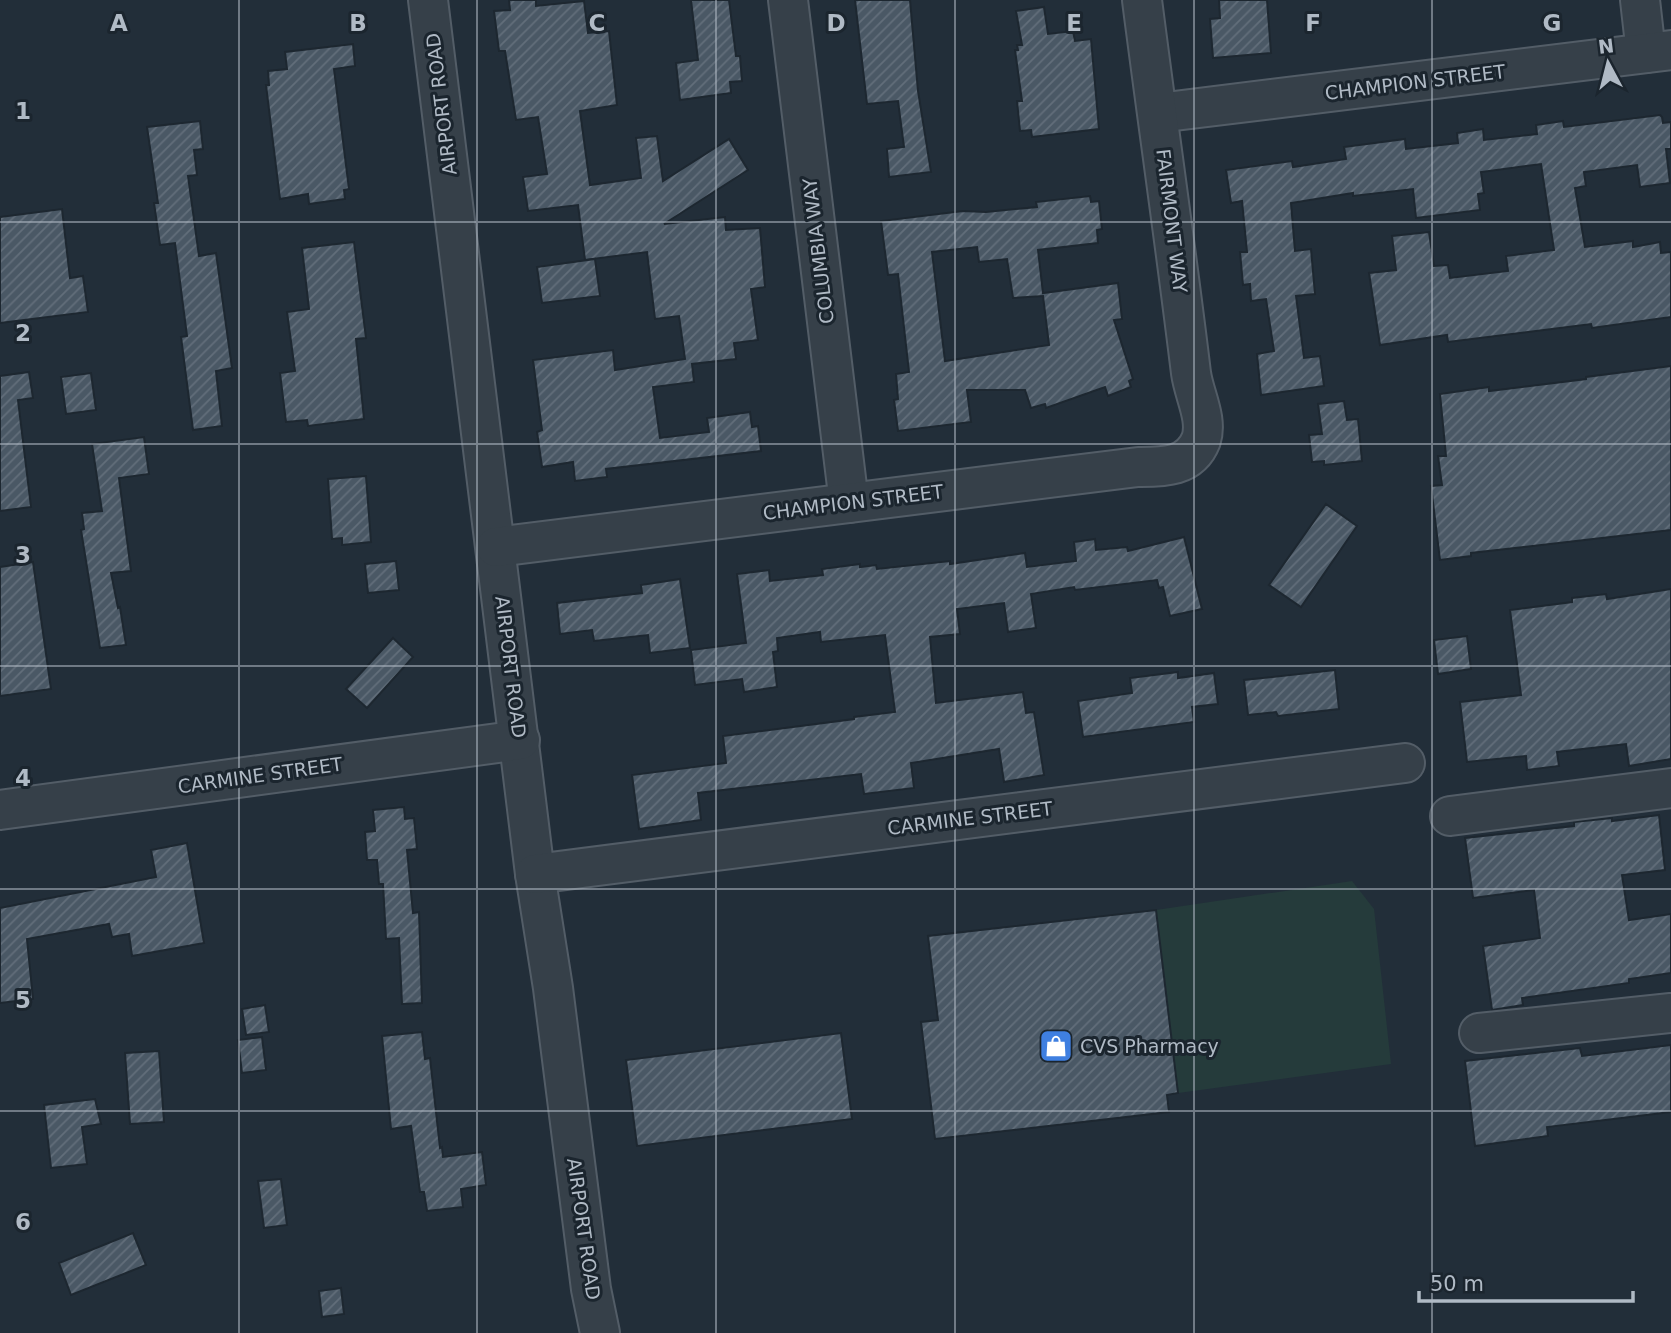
<svg xmlns="http://www.w3.org/2000/svg" width="1671" height="1333" font-family="'DejaVu Sans',sans-serif">
	<style>
		.green { fill: #253b3b }
		.building { fill: url(#building-hatch); stroke: #1d2730; stroke-width: 2; fill-rule: evenodd }
		.lines { fill: none; stroke-linecap: round; stroke-linejoin: round }
		.minor-casing { stroke: #535d67; stroke-width: 42 }
		.minor { stroke: #364049; stroke-width: 38 }
		.grid { fill: none; stroke: #b0bac5; stroke-width: 2; stroke-opacity: 0.55 }
		.labels { text-anchor: middle; dominant-baseline: central; stroke-width: 6; stroke-linejoin: round; paint-order: stroke }
		.street-label { font-size: 19px; fill: #b0bac5; stroke: #1b252e }
		.poi-label { font-size: 19px; fill: #b0bac5; stroke: #1b252e; text-anchor: start }
		.grid-label { font-size: 23px; text-anchor: middle; font-weight: bold; fill: #b0bac5; stroke: #1b252e; stroke-width: 6; stroke-linejoin: round; paint-order: stroke }
	</style>
	<defs>
		<pattern id="building-hatch" width="6" height="6" patternUnits="userSpaceOnUse" patternTransform="scale(1.75)"><rect width="6" height="6" fill="#4a5865"/><path d="M-1 1l2-2M0 6l6-6M5 7l2-2" fill="none" stroke="#626e7a"/></pattern>
	</defs>
	<rect width="100%" height="100%" fill="#222e39"/>
	<!-- green -->
	<path class="green" d="M1352,881L1374,909L1391,1064L1178,1093L1156,910Z"/>
	<!-- building -->
	<g class="building">
		<path d="M509,0H536V6L584,1L588,33L609,31L617,105L580,111L590,185L641,178L636,138L657,136L663,181L729,139L748,170L664,224L725,217L726,230L760,228L765,287L751,289L758,340L734,343L736,359L692,364L694,382L653,387L660,438L709,432L707,418L750,412L752,427L758,426L761,451L606,469L607,477L575,481L573,462L542,467L537,432L542,430L533,360L613,350L615,370L685,359L679,316L655,319L647,252L585,260L578,205L528,211L523,177L547,174L538,117L516,120L505,51H499L494,11L510,10Z"/>
		<path d="M691,0H729L736,56H740L742,81L730,82L731,93L680,100L676,63L698,60Z"/>
		<path d="M855,0H910L918,91L931,172L889,177L887,149L904,147L898,101L867,104Z"/>
		<path d="M1219,0H1267L1271,53L1213,58L1210,19L1220,18Z"/>
		<path d="M1044,7L1048,34L1073,31L1075,41L1091,39L1099,129L1032,137L1031,130L1020,131L1017,101H1022L1015,50H1018L1017,45H1022L1016,11Z"/>
		<path d="M353,44L355,66L334,69L349,189L344,190L345,199L309,204L308,194L280,199L266,85H269L268,71L287,69L285,52Z"/>
		<path d="M1660,115L1662,117L1663,123L1671,122V149H1666L1670,183L1640,187L1637,165L1584,172L1586,186L1575,188L1585,247L1633,241V247L1660,242L1661,253L1671,252V317L1592,328L1591,324L1448,342L1447,335L1380,345L1369,273L1396,270L1392,236L1429,232L1434,266L1448,265L1450,278L1508,271L1506,256L1554,250L1541,164L1481,172L1484,193L1478,194L1480,210L1416,218L1413,189L1353,196V193L1291,203L1295,251L1311,249L1315,294L1296,296L1304,358L1320,356L1324,386L1261,395L1257,354L1274,351L1266,299L1251,301L1250,284L1243,285L1240,252H1247L1242,201L1231,203L1226,170L1292,161L1293,167L1346,159L1344,147L1405,139L1406,149L1458,143L1457,133L1483,129L1484,140L1537,134L1536,125L1563,121L1564,127Z"/>
		<path d="M200,121L203,149L194,150L197,175L188,176L199,256L216,253L232,368L216,371L222,426L193,430L181,337L187,336L175,243L160,245L154,203H158L147,127Z"/>
		<path d="M1090,196L1091,202L1099,201L1102,229L1097,230L1098,243L1038,250L1043,293L1118,283L1122,319L1114,320L1133,379L1129,381L1131,387L1108,396L1105,387L1046,408L1045,404L1031,408L1025,390H967L971,422L898,431L894,400L898,399L896,374L909,372L898,274L888,275L881,221L963,211L986,212L1037,207L1036,202ZM977,247L979,262L1007,259L1013,298L1043,296L1049,345L945,361L932,252Z"/>
		<path d="M62,209L70,278L83,276L88,312L0,323V217Z"/>
		<path d="M354,242L366,338L356,339L364,419L308,426L307,420L286,422L280,373L295,371L287,312L309,309L302,248Z"/>
		<path d="M595,259L600,296L542,303L537,267Z"/>
		<path d="M1671,366V530L1471,553V556L1440,560L1431,486L1442,485L1438,456H1446L1440,394L1489,387V391L1586,379V377Z"/>
		<path d="M29,372L33,398L18,400L31,507L0,511V376Z"/>
		<path d="M91,373L96,410L66,414L61,377Z"/>
		<path d="M1344,401L1347,420L1358,419L1362,461L1324,465V461L1312,462L1309,435L1322,434L1318,404Z"/>
		<path d="M144,437L149,474L119,478L131,571L111,573L118,608L120,607L126,645L100,648L81,530L84,529L82,513L102,511L92,444Z"/>
		<path d="M366,476L371,542L342,545V538L332,539L328,479Z"/>
		<path d="M1326,504L1357,526L1301,607L1269,585Z"/>
		<path d="M1184,537L1202,609L1170,616L1163,587L1159,588L1157,580L1075,590L1074,587L1031,594L1036,628L1008,632L1004,603L957,609L960,634L930,637L936,703L1023,692L1026,713L1034,712L1044,775L1004,782L999,749L911,763L914,788L864,794L861,774L698,793L701,820L639,829L632,775L726,763L723,736L854,719V717L895,712L885,635L821,642L820,632L777,638L778,651L773,652L777,687L744,692L742,679L695,685L691,650L746,643L737,574L769,570L770,581L823,575L822,569L860,564V567L876,565L877,569L950,561V564L1025,553L1027,567L1076,561L1074,542L1095,539L1096,550L1127,547L1128,551Z"/>
		<path d="M396,561L399,590L368,593L365,564Z"/>
		<path d="M33,562L51,689L0,696V567Z"/>
		<path d="M680,579L690,648L650,653L648,635L594,641L592,630L560,634L557,603L642,593L641,585Z"/>
		<path d="M1671,589V759L1629,766L1626,744L1557,752L1559,766L1527,770L1526,756L1467,762L1460,702L1521,695L1510,610L1572,602V598L1606,594L1607,599Z"/>
		<path d="M1467,636L1471,669L1438,674L1434,640Z"/>
		<path d="M393,638L413,657L367,708L346,689Z"/>
		<path d="M1335,670L1339,709L1278,716L1276,712L1248,715L1244,680Z"/>
		<path d="M1178,672V678L1214,673L1218,704L1192,707L1194,722L1083,737L1078,701L1132,693L1130,678Z"/>
		<path d="M404,807L405,819L414,818L417,849L407,850L413,913L419,912L422,1003L402,1004L399,938L386,939L383,884H379L377,860H367L365,832L375,831L373,810Z"/>
		<path d="M1659,815L1665,870L1622,875L1629,920L1671,914V973L1629,979V983L1522,998L1523,1005L1492,1010L1483,946L1540,938L1534,890L1473,898L1465,838L1574,826V822L1612,818V821Z"/>
		<path d="M187,843L204,943L132,956L129,934L112,937L109,924L27,939L33,999L0,1003V908L156,877L151,850Z"/>
		<path d="M1156,910L1178,1093L1167,1095L1169,1112L935,1139L921,1022L938,1020L928,936Z"/>
		<path d="M265,1005L269,1032L246,1035L242,1009Z"/>
		<path d="M422,1032L425,1059L430,1058L440,1148L442,1147L443,1157L482,1152L486,1185L461,1189L463,1207L427,1211L424,1192H420L411,1126L391,1129L382,1036Z"/>
		<path d="M841,1033L852,1119L637,1146L626,1060Z"/>
		<path d="M262,1037L266,1070L242,1073L238,1040Z"/>
		<path d="M1671,1045V1112L1547,1127L1548,1136L1475,1146L1465,1061L1580,1048L1582,1056Z"/>
		<path d="M159,1051L164,1122L130,1124L125,1053Z"/>
		<path d="M95,1099L101,1124L82,1127L87,1164L51,1168L44,1105Z"/>
		<path d="M281,1179L287,1225L264,1228L258,1181Z"/>
		<path d="M133,1233L146,1265L71,1295L59,1263Z"/>
		<path d="M341,1288L344,1314L322,1317L319,1291Z"/>
	</g>
	<g class="lines">
		<defs>
			<g id="minor">
				<path d="M428,0L535,874L553,988L591,1289L600,1333"/>
				<path d="M788,0L849,503"/>
				<path d="M1640,0L1646,53"/>
				<path d="M1158,113L1671,50"/>
				<path d="M496,547L1138,467C1162,467 1190,468 1201,440C1208,419 1194,395 1191,373C1176,249 1158,125 1142,0"/>
				<path d="M0,810L520,740"/>
				<path d="M1450,816L1671,788"/>
				<path d="M535,874L1405,763"/>
				<path d="M1479,1033L1671,1013"/>
			</g>
		</defs>
		<!-- minor casing -->
		<use href="#minor" class="minor-casing"/>
		<!-- minor -->
		<use href="#minor" class="minor"/>
	</g>
	<!-- grid -->
	<path class="grid" d="M239,0V1333M477,0V1333M716,0V1333M955,0V1333M1194,0V1333M1432,0V1333M0,222H1671M0,444H1671M0,666H1671M0,889H1671M0,1111H1671"/>
	<!-- icons -->
	<defs>
		<symbol id="shop-square" viewBox="-11 -11 22 22"><rect x="-9" y="-9" width="18" height="18" rx="4" fill="#3f7fe0" stroke="#1b252e"/><path d="M-5-2.5h2.3a2.7 3.5 0 0 1 5.4 0H5L5.5 6h-11ZM-1.5-2.5h3a1.5 2.3 0 0 0-3 0Z" fill="#fff"/></symbol>
	</defs>
	<g fill-rule="evenodd">
		<use href="#shop-square" x="1037" y="1027" width="38" height="38"/>
	</g>
	<g class="labels">
		<!-- street labels -->
		<g class="street-label">
			<text transform="translate(1415 82) rotate(-7)">CHAMPION STREET</text>
			<text transform="translate(441 104) rotate(-97)">AIRPORT ROAD</text>
			<text transform="translate(1172 221) rotate(83)">FAIRMONT WAY</text>
			<text transform="translate(818 251) rotate(-97)">COLUMBIA WAY</text>
			<text transform="translate(853 502) rotate(-7)">CHAMPION STREET</text>
			<text transform="translate(511 667) rotate(83)">AIRPORT ROAD</text>
			<text transform="translate(260 775) rotate(-8)">CARMINE STREET</text>
			<text transform="translate(970 818) rotate(-7)">CARMINE STREET</text>
			<text transform="translate(584 1229) rotate(82)">AIRPORT ROAD</text>
		</g>
		<!-- poi labels -->
		<g class="poi-label">
			<text x="1080" y="1046">CVS Pharmacy</text>
		</g>
	</g>
	<g class="grid-label">
		<text x="119" y="31">A</text>
		<text x="358" y="31">B</text>
		<text x="597" y="31">C</text>
		<text x="836" y="31">D</text>
		<text x="1074" y="31">E</text>
		<text x="1313" y="31">F</text>
		<text x="1552" y="31">G</text>
		<text x="23" y="119">1</text>
		<text x="23" y="341">2</text>
		<text x="23" y="563">3</text>
		<text x="23" y="786">4</text>
		<text x="23" y="1008">5</text>
		<text x="23" y="1230">6</text>
	</g>
	<!-- north arrow -->
	<g transform="translate(1608 63) rotate(353)" stroke="#1b252e" stroke-width="5" paint-order="stroke">
	<path d="M0-5L12 26L0 18L-12 26Z" fill="#b0bac5"/>
	<text y="-10" font-size="19" font-weight="bold" text-anchor="middle" fill="#b0bac5">N</text>
	</g>
	<!-- scale -->
	<path d="M1419 1291v10h214v-10" fill="none" stroke="#b0bac5" stroke-width="3.5"/>
	<text x="1430" y="1291" font-size="21" fill="#b0bac5" stroke="#1b252e" stroke-width="5" paint-order="stroke">50 m</text>
</svg>
